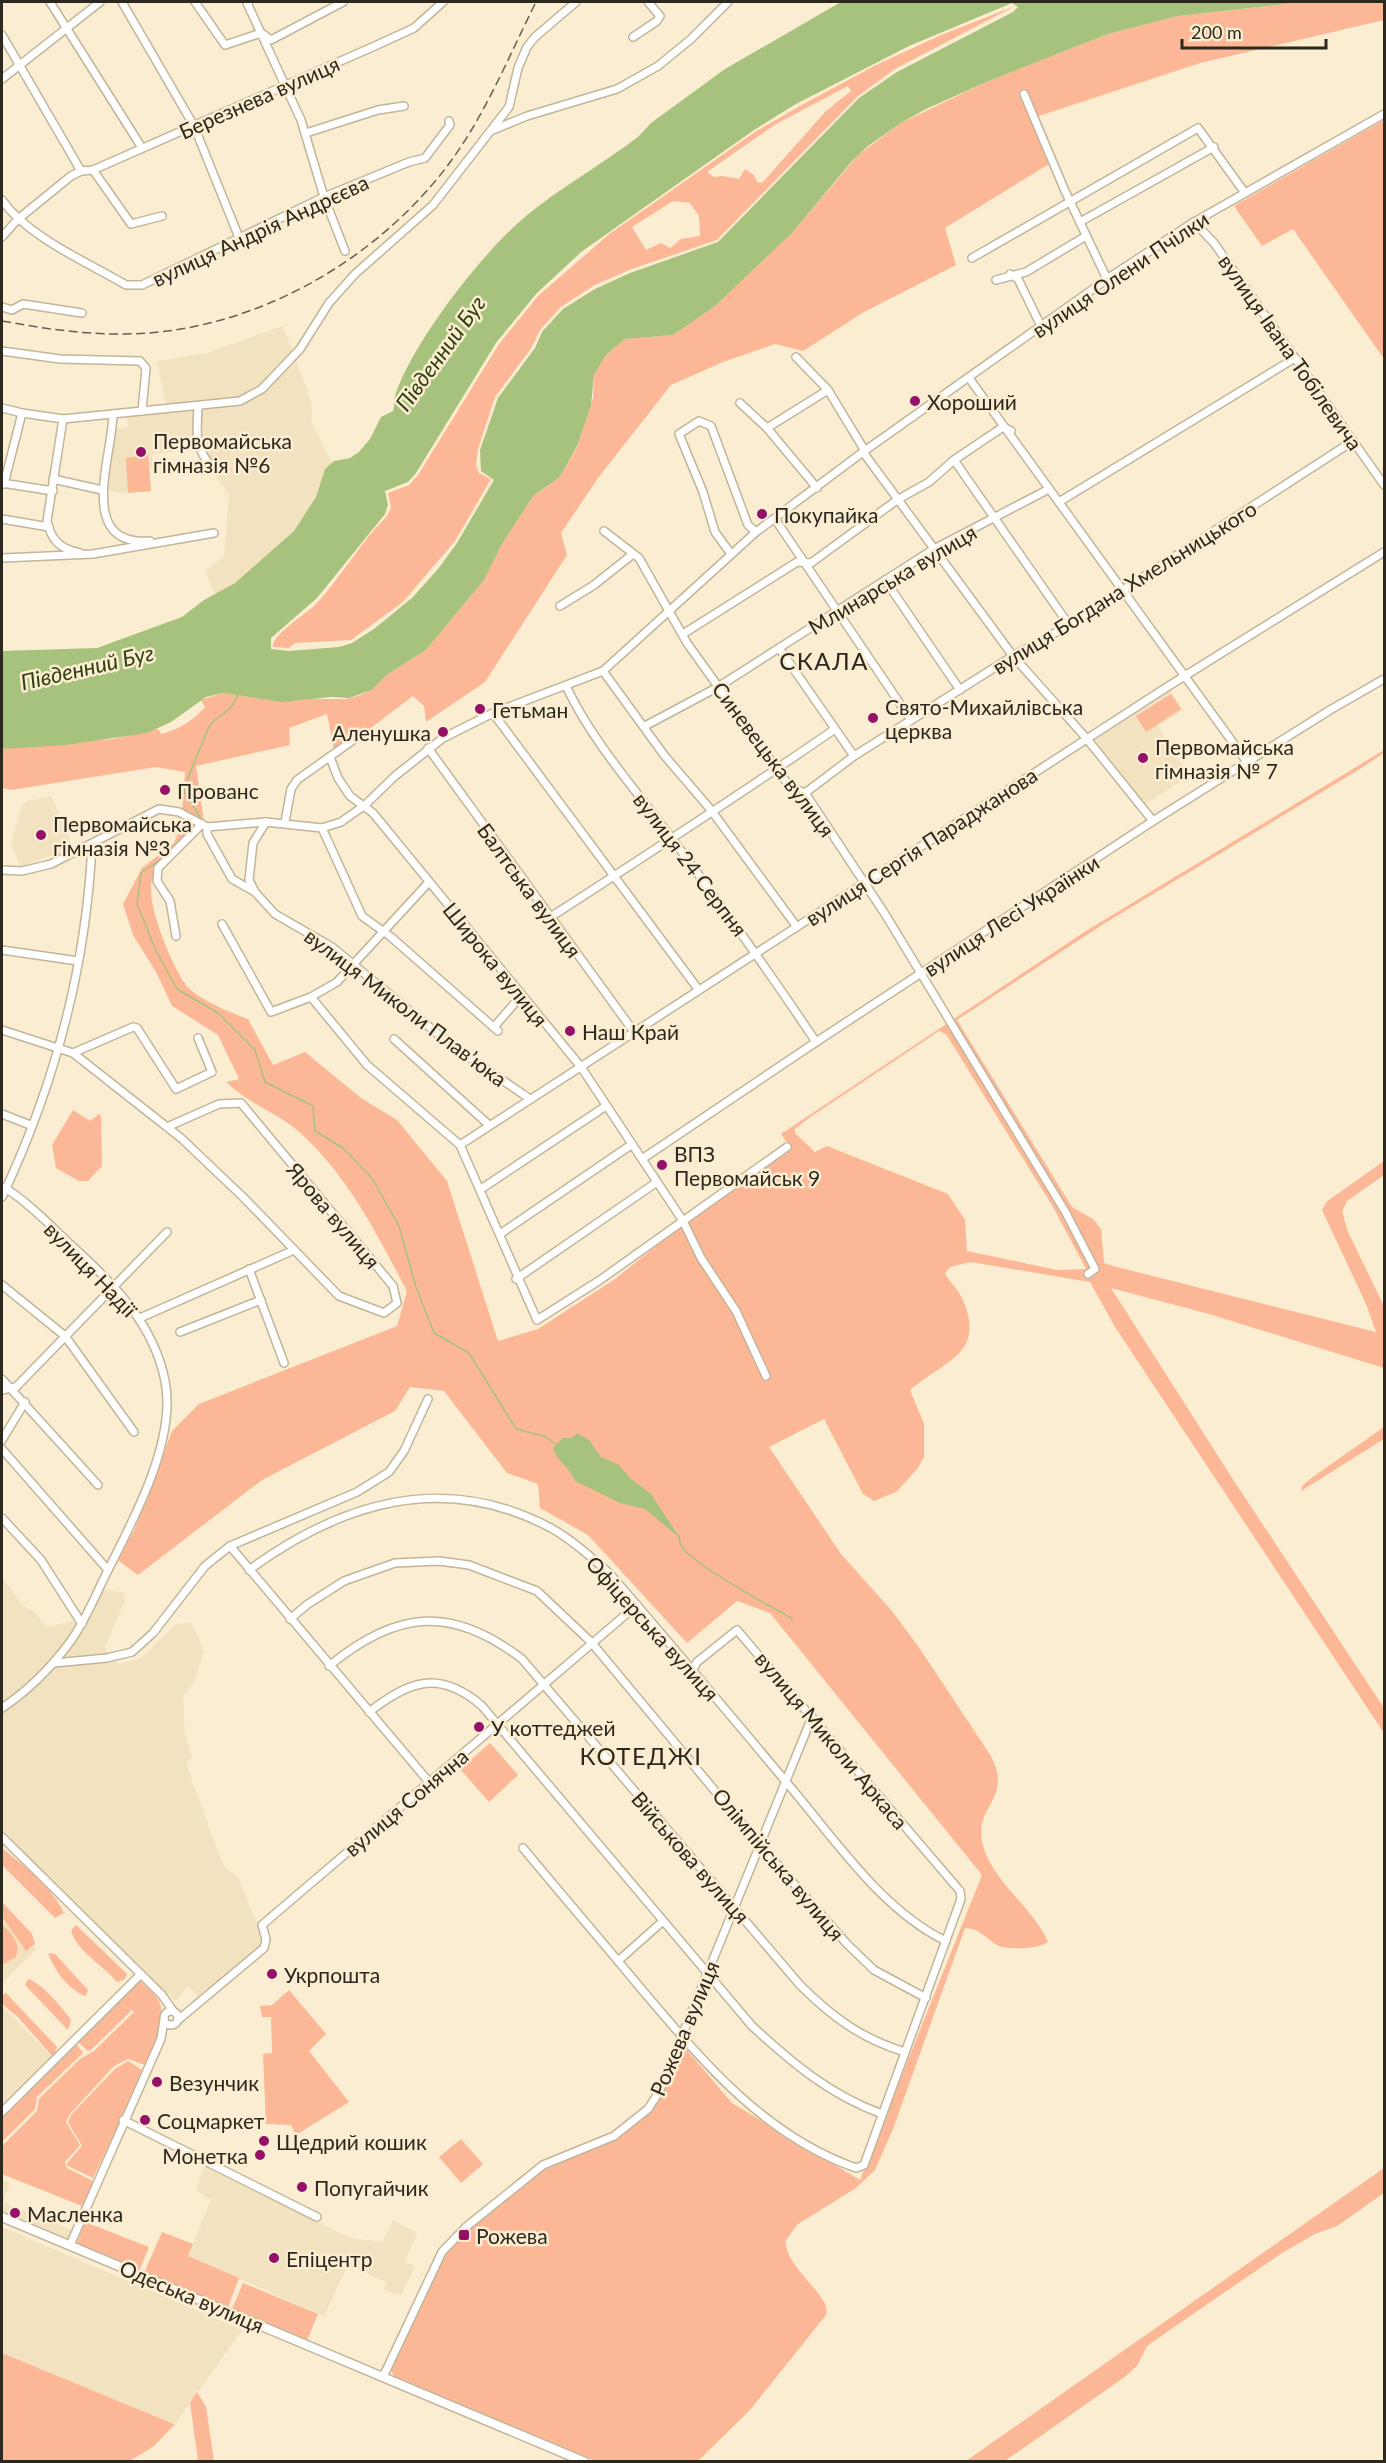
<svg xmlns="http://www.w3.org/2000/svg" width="1386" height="2463" font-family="Lato,sans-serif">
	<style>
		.built { fill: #f2e2c0 }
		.green { fill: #fcb896; fill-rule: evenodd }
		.water { fill: #a7c27d; fill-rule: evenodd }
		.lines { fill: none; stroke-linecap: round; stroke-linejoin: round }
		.stream { stroke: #a7c27d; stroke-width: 1.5 }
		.minor-casing { stroke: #c1b59a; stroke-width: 10 }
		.major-casing { stroke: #c1b59a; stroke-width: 11 }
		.minor { stroke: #fff; stroke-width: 7 }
		.major { stroke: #fff; stroke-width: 8 }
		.rail { stroke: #675f50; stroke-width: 1.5; stroke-dasharray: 9 4.5; stroke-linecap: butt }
		.poi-dot { fill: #951067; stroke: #faedd1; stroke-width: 2 }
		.labels { text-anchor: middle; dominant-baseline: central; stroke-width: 5; stroke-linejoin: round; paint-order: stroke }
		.street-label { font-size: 21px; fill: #2d281d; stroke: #faedd1 }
		.poi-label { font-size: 21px; fill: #2d281d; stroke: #faedd1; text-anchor: start }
		.water-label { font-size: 22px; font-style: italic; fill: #2f3f0d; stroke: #faedd1 }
		.quarter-label { font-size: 24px; letter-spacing: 1.5px; fill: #2d281d; stroke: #faedd1 }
	</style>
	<rect width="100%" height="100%" fill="#faedd1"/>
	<!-- built -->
	<g class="built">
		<path d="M283,326L312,403L311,420L332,463L325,469L316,497L294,531L243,577L216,595L205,572L224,556L229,494L196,450V413L195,450L152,454L153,467L149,468L151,491L128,493L102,490L113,429L128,427L127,412L196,409L167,408L157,361L207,353Z"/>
		<path d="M1170,690L1183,710L1158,726L1189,776L1144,805L1095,740Z"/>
		<path d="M51,796L73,847L21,867L11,844L22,805L28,801Z"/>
		<path d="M2,1576L22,1605L35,1612L47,1627L81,1619L101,1588L124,1593L125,1600L105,1648L118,1664L141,1658L176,1624L191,1623L198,1638L204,1651L194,1682L183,1696L185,1734L192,1758L186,1764L223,1865L238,1878L265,1941L264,1946L198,1996L188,1986L175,2001L2,1832Z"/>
		<path d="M2,1915L36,1949L2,1984Z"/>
		<path d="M2,2006L52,2057L4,2104L2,2102Z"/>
		<path d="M204,2167L350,2238L382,2242L393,2220L417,2233L405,2262L415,2266L401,2295L384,2290L386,2282L348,2265L324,2316L188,2256L211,2200L196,2190Z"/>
		<path d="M2,2180L10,2183L3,2202L72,2230L67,2241L2,2213Z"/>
		<path d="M2,2227L242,2330L175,2424L2,2353Z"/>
	</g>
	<!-- green -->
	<g class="green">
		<path d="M1303,2H1384V20L1200,63L1036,117L1049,164L945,228L956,265L864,312L803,351L775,344L723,362L671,385L598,478L561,533L567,555L485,682L426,722L424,706L413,696L335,755L327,714L289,728L290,745L196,766L204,822L182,811L185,772L156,767L11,790L2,788V749L113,739L158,729L161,734C178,730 194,720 205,707L201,700L222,693L263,699H345L358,696L372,690L388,674L426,650L484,580L502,544L534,495L560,477L578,445L593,398L594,375L606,355L625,339L673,335L714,307L792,233L858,155L901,123L984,83L1108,34L1178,16Z"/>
		<path d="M1015,6L895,69L858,96L717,240L629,270L593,286L561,307L540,330L532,347L495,397L478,449L476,465L479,473L491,479L455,541L403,602L351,640L295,643L289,648L273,647C271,636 305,614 314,606C341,578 360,542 387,516L391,508L388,493L409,485L418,475L499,344L538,296L608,235L755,132L798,107L876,65L941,35ZM848,86L851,91L826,111L762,183L757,182L754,175L745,169L739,179L723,176L714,177L707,172L776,124ZM673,201L690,203L699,216L700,236L681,239L670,248L661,243L646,250L632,227Z"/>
		<path d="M1384,120V359L1293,229L1262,246L1234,206Z"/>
		<path d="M148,455L151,491L128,493L126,458Z"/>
		<path d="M1171,694L1181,709L1146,732L1136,716Z"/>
		<path d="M1384,750V753L1355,772L1105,923L957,1020L1072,1207L1093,1219L1101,1229L1104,1263L1113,1266L1376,1332L1366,1304L1322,1210L1326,1202L1384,1161V1175L1347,1201L1342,1212L1348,1232L1384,1306V1368L1209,1314L1111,1288L1234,1481L1384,1708V1733L1115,1327L1090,1282L971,1262L950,1267L945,1273C949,1282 957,1288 961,1296C988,1354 946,1359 910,1390L924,1424V1457L918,1468L896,1492L874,1501L863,1494L824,1419L769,1447L841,1554L892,1611L918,1646L989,1753C1015,1798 975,1804 982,1841C990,1881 1033,1906 1048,1942C1037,1949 1007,1951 995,1944C985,1937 978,1928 965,1928L893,2129L875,2170L856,2188L798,2224L786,2240C783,2267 833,2296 826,2315L750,2410L698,2461H595L394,2376L391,2370L395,2357L446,2250L473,2222L506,2194L566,2157L618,2137L635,2123L652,2108L681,2043L732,2103L860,2180L982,1875L770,1613L737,1601L687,1643L588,1535L540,1508L538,1484L507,1473L444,1391L410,1387L395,1411L262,1480L138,1575L116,1559L134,1531L172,1431L199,1404L397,1326L407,1291C377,1234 347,1174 298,1131C275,1111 247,1103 226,1082L239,1079L218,1035L172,1006L156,972L133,935L123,904L142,868L174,843L183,820L200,827C185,841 162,857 153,877C143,899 172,965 185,984C197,999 231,1013 248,1019L273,1065L305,1052L361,1098L397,1120L447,1181L498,1341L538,1329L615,1279L686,1222L790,1147L781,1134L1086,931ZM939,1031L946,1034L1053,1207L1086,1269L1057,1270L967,1251L965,1220L948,1194L827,1146L815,1152L795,1133V1129L809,1118Z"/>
		<path d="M73,1110L90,1121L99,1114L101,1116L102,1166L88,1181H79L56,1168L52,1145Z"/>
		<path d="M1384,1427V1439L1301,1491L1302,1486L1310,1479Z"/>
		<path d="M490,1743L518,1775L489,1802L460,1769Z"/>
		<path d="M2,1848C24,1866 52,1887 64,1913L55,1918L2,1865Z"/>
		<path d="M2,1902L32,1934L35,1944L26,1951L2,1917Z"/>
		<path d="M2,1924C12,1935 21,1942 16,1957L2,1965Z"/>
		<path d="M76,1925L127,1974L124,1980L117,1982C103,1965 76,1951 71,1930Z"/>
		<path d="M48,1953L55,1954L88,1990L86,1996C69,1991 54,1970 48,1953Z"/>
		<path d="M28,1979C42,1983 62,2008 71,2020L68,2030L25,1985Z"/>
		<path d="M140,1981C145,1986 153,1992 157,1998C170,2015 153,2049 145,2065L128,2059L114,2066L70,2114L66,2122L80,2145L65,2162L67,2168L93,2181L82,2206L2,2174V2146L37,2111L39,2099L80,2059L94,2051L134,2012L132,2010L93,2048L88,2051L78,2042Z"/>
		<path d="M289,1990L326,2034L309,2051L349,2102L296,2135L291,2125L266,2124L263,2054L272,2053L271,2017H262L260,2006L272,2005Z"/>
		<path d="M6,1993L57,2047L53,2057L18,2017L2,2004V1995Z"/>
		<path d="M76,2043L83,2053L37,2097L35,2109L2,2142V2114Z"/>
		<path d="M128,2061L144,2071L93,2178L68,2166L67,2163L82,2146L68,2122L72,2114L115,2069Z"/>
		<path d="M461,2139L483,2164L461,2183L439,2157Z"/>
		<path d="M1384,2168V2193L1337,2226L1315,2234L1282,2253L1174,2327L1147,2346L1137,2366L1126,2376L1005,2461H966Z"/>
		<path d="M85,2222L149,2247L139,2271L76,2245Z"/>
		<path d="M162,2232L193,2244L188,2256L239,2278L228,2307L144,2273Z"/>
		<path d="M243,2283L318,2314L307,2340L232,2309Z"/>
		<path d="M2,2353L174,2424H175L154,2446L130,2461H3Z"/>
		<path d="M197,2392L206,2407L214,2461H198L190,2403Z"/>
	</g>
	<!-- water -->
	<g class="water">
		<path d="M841,2H1303L1178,16L1108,34L984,83L926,109L901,123L868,146L852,161L792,233L714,307L673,335L625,339L606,355L594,375L591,405L578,444L560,477L534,495L502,544L484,580L426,650L388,674L372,690L349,698L331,697L282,702L222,693L206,697L171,722L147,733L66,745L2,749V651L97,648L182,617L204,600L235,583L294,531L316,497L325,469L334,461L350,458L359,452L370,439L381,417L393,411C395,405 394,398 396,393C415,339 482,253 526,216C561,187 601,165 638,137L651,123L725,69ZM1012,3L1018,7L1013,12L897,72L859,98L718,242L630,273L595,289L563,309L542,332L535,348L498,398L480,450L481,471L494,480L457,543L438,569L413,597L374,629L352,643L339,647L289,651L271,649V638L317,598L385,514L388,505L385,491L408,482L416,473L496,343L536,294L581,252L754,130L796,104L909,46Z"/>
		<path d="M577,1433L589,1440L601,1457L619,1465L631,1479L651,1494L680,1538L645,1509L620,1503L575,1481C569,1466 555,1459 553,1448L563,1438H571Z"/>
	</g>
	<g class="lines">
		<!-- stream -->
		<g class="stream">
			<path d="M200,817L184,791C190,770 200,749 208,729C214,715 232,715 238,693"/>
			<path d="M166,856L141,873L137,904L156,951L177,989L218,1013L255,1050L265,1082L313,1106L315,1131L343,1148L372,1178L399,1226L416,1287L434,1333L469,1353L516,1429L544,1436L557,1445"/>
			<path d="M679,1536C680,1539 679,1542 681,1545C688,1562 773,1608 793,1619"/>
		</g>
		<defs>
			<g id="minor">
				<path d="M50,2L142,148"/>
				<path d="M122,2L194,126L240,240"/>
				<path d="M195,2L225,45L261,33"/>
				<path d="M249,2L247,3L301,120L324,197L345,251"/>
				<path d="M263,34L271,40L343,2"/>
				<path d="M2,35L81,171"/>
				<path d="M633,37L657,21L660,16L648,2"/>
				<path d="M2,79L100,2"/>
				<path d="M1024,94L1065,191L1107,279"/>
				<path d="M493,130L527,116L617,89L658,66L691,39L728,2"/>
				<path d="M306,133L378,110L404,106"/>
				<path d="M93,170L131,224L162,216"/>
				<path d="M2,200C28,237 87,262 126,285H142L324,197L409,162L425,158L450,125L449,121"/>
				<path d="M1080,222L1214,147"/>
				<path d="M1194,222L1214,243L1384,485"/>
				<path d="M2,237L17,220L71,176L81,171L93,170L377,45L414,28L443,2"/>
				<path d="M972,258L1198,128L1245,193"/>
				<path d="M1010,274L1018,279L1041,326"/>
				<path d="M996,280L1026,272L1086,236"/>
				<path d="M2,307L12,310L23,304L82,313"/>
				<path d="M2,351L60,359L140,361L146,368L142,411"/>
				<path d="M796,357L828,390L865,451"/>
				<path d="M969,378L1247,762"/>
				<path d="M740,403L767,428L817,488"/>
				<path d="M198,406C197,435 193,447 214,469"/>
				<path d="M2,408L22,413L63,419L240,401L262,389L300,349L329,303L355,274L433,205L509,107L518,68L527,47L535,37L576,2"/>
				<path d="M113,414C113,454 75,547 150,541"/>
				<path d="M63,419L47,521C51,540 60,549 80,553"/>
				<path d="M767,428L828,390"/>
				<path d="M863,452L1013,656L1087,739L1153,821"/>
				<path d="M954,460L1069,625"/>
				<path d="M53,479L102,490"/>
				<path d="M2,483L53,491"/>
				<path d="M4,484L22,413"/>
				<path d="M1059,502L1295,358"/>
				<path d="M2,519L49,527"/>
				<path d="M775,519L911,720"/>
				<path d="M604,531L639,558L687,643L790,787L805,793L885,914L1066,1213L1095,1269L1088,1274"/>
				<path d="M731,554L715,532L703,492L679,434L699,421L711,426L748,525L756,532"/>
				<path d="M2,558L93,554L214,533"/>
				<path d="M885,580L960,690"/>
				<path d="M560,606L594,585L633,554"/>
				<path d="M683,634L797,562L811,563L897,500L929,482L954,460L1003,427L1011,431"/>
				<path d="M779,648L854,756"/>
				<path d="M603,671L664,755L711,810L797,927"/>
				<path d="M566,686C593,743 636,790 673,840C722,906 770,973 816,1042"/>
				<path d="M493,713L698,989"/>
				<path d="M645,726L718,687L934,549L1049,489"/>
				<path d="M428,748L634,1032"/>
				<path d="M330,757L338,778L350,796L373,813L581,1067L683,1221L701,1258L736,1311L766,1376"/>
				<path d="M805,793L854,756L1013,656L1069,625L1353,441"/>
				<path d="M285,822L291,789L297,780L356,738"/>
				<path d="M207,827V834L232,879L255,892L275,914L332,947L450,1044L530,1099"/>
				<path d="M322,828L362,916L391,937L498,1031"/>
				<path d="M2,870L22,871L51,864L159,809L179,812L207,827L266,822L322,828L341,822L365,805L395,776L443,738L493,713L603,671L756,532L863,452L1110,277L1194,222L1384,114"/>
				<path d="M255,892L249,880L253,843L266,822"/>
				<path d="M549,918C645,856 741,794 835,729"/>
				<path d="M222,924L271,1012L311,997L337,982L429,882"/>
				<path d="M176,936L170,901L157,881L158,868L202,824"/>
				<path d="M2,950L78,961"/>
				<path d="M311,997L367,1065L460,1145L537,1320L600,1280L787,1147"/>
				<path d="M494,1027L521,996"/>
				<path d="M2,1030L73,1053L181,1138L243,1197L339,1296L384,1313L397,1303L393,1286L241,1103L219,1104L167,1127"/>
				<path d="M394,1039L489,1125"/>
				<path d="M73,1053L133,1027L137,1028L176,1089L212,1072L198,1038"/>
				<path d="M2,1114L30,1125"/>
				<path d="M460,1145L1167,687L1384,552"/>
				<path d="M642,1159L816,1042L1153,821L1330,710L1384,679"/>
				<path d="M2,1187C21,1195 54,1229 71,1245C113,1283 154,1324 165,1381C177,1439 134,1519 108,1570C96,1594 86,1620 70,1642C50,1669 29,1690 2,1708"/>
				<path d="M481,1189L606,1106"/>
				<path d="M2,1197C54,1087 86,967 92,845"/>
				<path d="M500,1234L631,1145"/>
				<path d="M249,1269L284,1363"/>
				<path d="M516,1279L657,1182"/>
				<path d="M2,1285L65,1336L134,1432"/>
				<path d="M140,1318L294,1250"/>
				<path d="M180,1332L261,1300"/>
				<path d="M2,1379L98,1485"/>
				<path d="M2,1390L16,1387L167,1232"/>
				<path d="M2,1440L25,1402"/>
				<path d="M2,1449L108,1570"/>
				<path d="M2,1518L41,1560L82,1624"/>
				<path d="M230,1546L429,1782"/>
				<path d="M249,1570C342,1502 444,1471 551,1528C572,1540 591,1557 609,1573C671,1644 731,1716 792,1789C836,1841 883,1911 946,1941"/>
				<path d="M290,1619L308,1604L344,1581L395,1563L439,1561L469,1565L537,1591L591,1642L760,1845L847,1944L874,1970L926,1998"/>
				<path d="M54,1663L107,1658L132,1652L153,1633L205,1566L230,1546L357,1492L389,1472L404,1451L428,1399"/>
				<path d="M329,1666C397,1610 452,1605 522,1659L800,1985C832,2017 862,2039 905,2052"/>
				<path d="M369,1712C409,1681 439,1669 482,1706L752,2026C792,2063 830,2095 882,2114"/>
				<path d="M2,1837L162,1995L173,2011"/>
				<path d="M523,1848C561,1894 600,1939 638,1985C700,2058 762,2135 856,2168L864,2165L961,1899L960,1891L737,1630L697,1662L692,1671"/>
				<path d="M618,1961L663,1921"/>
				<circle cx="171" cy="2018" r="7"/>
				<path d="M178,2020L264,1948L266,1939L262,1925L637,1605"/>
				<path d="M2,2112L141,1974"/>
				<path d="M123,2120L317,2217"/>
				<path d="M70,2245L161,2039L164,2020"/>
				<path d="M383,2377L442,2252L466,2227L543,2165L614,2136L648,2109L659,2092L812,1717"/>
			</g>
			<path id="major" d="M2,2217L585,2462"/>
		</defs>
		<!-- minor casing -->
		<use href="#minor" class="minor-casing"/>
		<!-- major casing -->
		<use href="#major" class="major-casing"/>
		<!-- minor -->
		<use href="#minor" class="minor"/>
		<!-- major -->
		<use href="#major" class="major"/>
		<!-- rail -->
		<path class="rail" d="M2,321C41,328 79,334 119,334C244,335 369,267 445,169C483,120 508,58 536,2"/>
	</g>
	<!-- markers -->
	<g class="poi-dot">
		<circle cx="915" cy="401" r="6"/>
		<circle cx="141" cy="452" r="6"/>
		<circle cx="762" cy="514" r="6"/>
		<circle cx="480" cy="709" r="6"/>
		<circle cx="873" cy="718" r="6"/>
		<circle cx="443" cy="732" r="6"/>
		<circle cx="1143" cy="758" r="6"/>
		<circle cx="165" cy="790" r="6"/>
		<circle cx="41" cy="835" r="6"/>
		<circle cx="570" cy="1031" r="6"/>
		<circle cx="662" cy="1165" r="6"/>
		<circle cx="479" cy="1727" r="6"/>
		<circle cx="272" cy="1974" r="6"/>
		<circle cx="157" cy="2082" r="6"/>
		<circle cx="145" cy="2120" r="6"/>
		<circle cx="264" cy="2141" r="6"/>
		<circle cx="260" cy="2155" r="6"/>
		<circle cx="302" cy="2187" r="6"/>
		<circle cx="15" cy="2213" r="6"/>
		<rect x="458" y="2229" width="12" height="12" rx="3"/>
		<circle cx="274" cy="2258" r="6"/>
	</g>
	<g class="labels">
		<!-- street labels -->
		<g class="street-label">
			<text transform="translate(259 97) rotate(-24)">Березнева вулиця</text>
			<text transform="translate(260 230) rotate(-25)">вулиця Андрія Андрєєва</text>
			<text transform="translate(1120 274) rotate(-34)">вулиця Олени Пчілки</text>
			<text transform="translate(1291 352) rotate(55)">вулиця Івана Тобілевича</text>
			<text transform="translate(892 579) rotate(-31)">Млинарська вулиця</text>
			<text transform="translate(1124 587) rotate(-32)">вулиця Богдана Хмельницького</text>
			<text transform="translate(774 759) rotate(53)">Синевецька вулиця</text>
			<text transform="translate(921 846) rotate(-33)">вулиця Сергія Параджанова</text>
			<text transform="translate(691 864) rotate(53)">вулиця 24 Серпня</text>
			<text transform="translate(530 890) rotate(54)">Балтська вулиця</text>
			<text transform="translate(1011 915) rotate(-33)">вулиця Лесі Українки</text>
			<text transform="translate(496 964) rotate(51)">Широка вулиця</text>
			<text transform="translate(406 1007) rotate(37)">вулиця Миколи Плавʼюка</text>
			<text transform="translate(334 1215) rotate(50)">Ярова вулиця</text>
			<text transform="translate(91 1269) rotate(46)">вулиця Надії</text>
			<text transform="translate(653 1628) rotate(48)">Офіцерська вулиця</text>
			<text transform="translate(832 1740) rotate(50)">вулиця Миколи Аркаса</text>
			<text transform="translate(406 1802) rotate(-40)">вулиця Сонячна</text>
			<text transform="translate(691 1857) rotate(49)">Військова вулиця</text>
			<text transform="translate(779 1864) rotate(50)">Олімпійська вулиця</text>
			<text transform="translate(684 2028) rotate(-67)">Рожева вулиця</text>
			<text transform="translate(192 2296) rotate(23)">Одеська вулиця</text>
		</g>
		<!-- poi labels -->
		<g class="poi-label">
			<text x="927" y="401">Хороший</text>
			<text x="153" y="440">Первомайська<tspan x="153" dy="24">гімназія №6</tspan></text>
			<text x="774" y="514">Покупайка</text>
			<text x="885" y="706">Свято-Михайлівська<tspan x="885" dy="24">церква</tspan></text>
			<text x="492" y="709">Гетьман</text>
			<text x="431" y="732" text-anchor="end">Аленушка</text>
			<text x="1155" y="746">Первомайська<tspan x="1155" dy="24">гімназія № 7</tspan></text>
			<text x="177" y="790">Прованс</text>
			<text x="53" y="823">Первомайська<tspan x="53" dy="24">гімназія №3</tspan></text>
			<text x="582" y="1031">Наш Край</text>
			<text x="674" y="1153">ВПЗ<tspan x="674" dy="24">Первомайськ 9</tspan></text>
			<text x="491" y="1727">У коттеджей</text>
			<text x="284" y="1974">Укрпошта</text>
			<text x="169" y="2082">Везунчик</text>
			<text x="157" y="2120">Соцмаркет</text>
			<text x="276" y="2141">Щедрий кошик</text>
			<text x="248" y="2155" text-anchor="end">Монетка</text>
			<text x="314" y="2187">Попугайчик</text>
			<text x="27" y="2213">Масленка</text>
			<text x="476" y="2235">Рожева</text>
			<text x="286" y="2258">Епіцентр</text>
		</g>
		<!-- water labels -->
		<g class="water-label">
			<text transform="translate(440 353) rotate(-54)">Південний Буг</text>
			<text transform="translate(87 667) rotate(-13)">Південний Буг</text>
		</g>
		<!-- quarter labels -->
		<g class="quarter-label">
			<text x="824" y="660">СКАЛА</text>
			<text x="641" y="1755">КОТЕДЖІ</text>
		</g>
	</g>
	<!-- border -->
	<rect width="1386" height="2463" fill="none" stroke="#2d281d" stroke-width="6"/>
	<!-- scale -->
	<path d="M1182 39v9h144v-9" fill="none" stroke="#2d281d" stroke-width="3"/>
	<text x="1191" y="39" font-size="18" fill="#2d281d" stroke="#faedd1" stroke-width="4.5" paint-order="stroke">200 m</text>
</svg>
